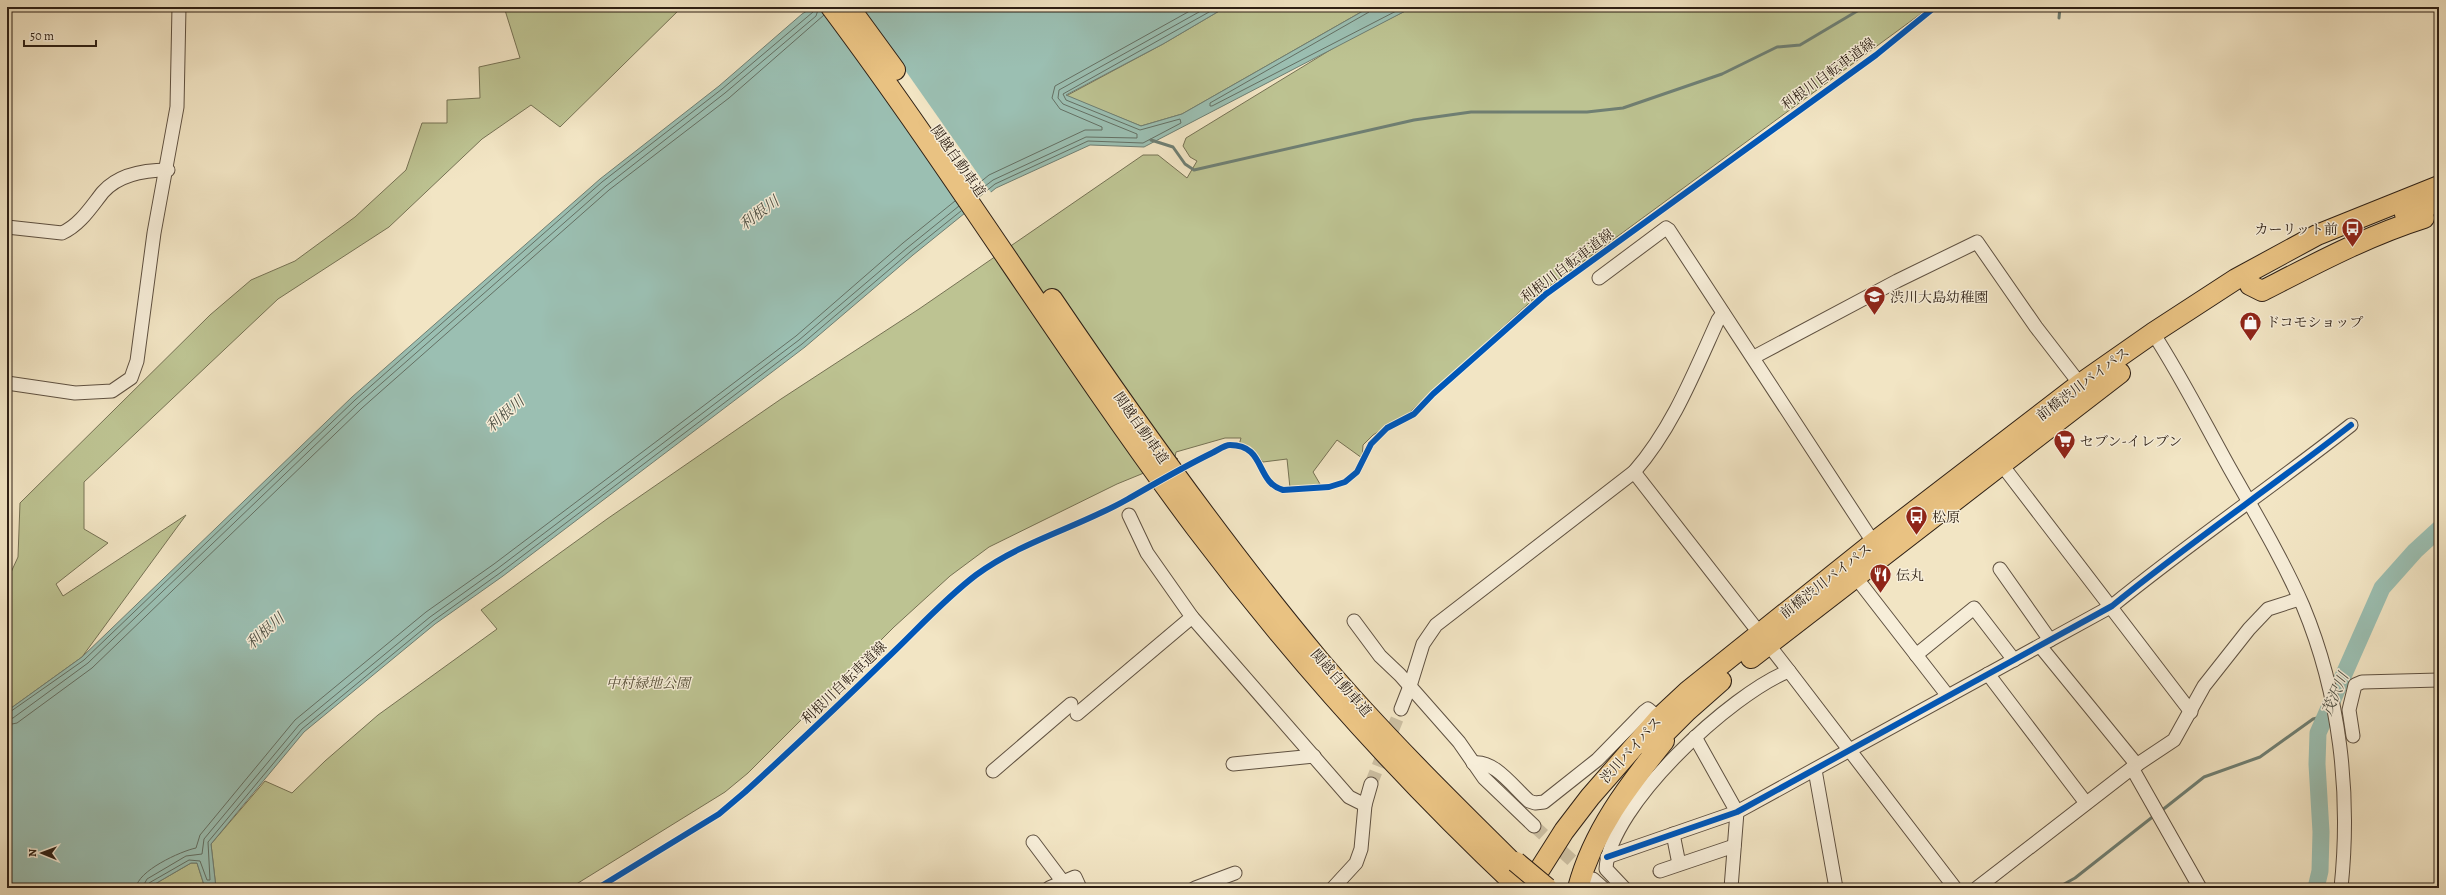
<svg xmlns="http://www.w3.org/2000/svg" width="2446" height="895" font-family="Alegreya,'Noto Serif JP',serif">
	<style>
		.green { fill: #bdc392; stroke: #767254 }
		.water { fill: #9bbfb2; stroke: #6f7f73 }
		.pier { fill: #f2e5c4 }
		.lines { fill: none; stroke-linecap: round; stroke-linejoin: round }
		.shore { stroke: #647064; stroke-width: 1 }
		.stream { stroke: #6f7f73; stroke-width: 3 }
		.river { stroke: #9bbfb2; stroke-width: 17 }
		.minor-tunnel { stroke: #cbbea1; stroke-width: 13; stroke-dasharray: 13 6; stroke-linecap: butt }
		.minor-casing { stroke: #5f5141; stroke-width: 15 }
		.highway-casing { stroke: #2e2015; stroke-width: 22 }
		.minor { stroke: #f7eed9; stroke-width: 13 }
		.highway { stroke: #e9c282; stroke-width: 20 }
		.highway-bridge-casing { stroke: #2e2015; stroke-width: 22; stroke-linecap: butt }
		.highway-bridge { stroke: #e9c282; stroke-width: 20 }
		.cycleway-casing { stroke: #f7eed9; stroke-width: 8 }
		.cycleway { stroke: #0057b8; stroke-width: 6 }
		.labels { text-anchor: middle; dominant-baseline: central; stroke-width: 3; stroke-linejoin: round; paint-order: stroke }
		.street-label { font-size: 14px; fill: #2e2015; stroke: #f7eed9 }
		.poi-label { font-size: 14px; fill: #2e2015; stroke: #f7eed9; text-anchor: start }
		.park-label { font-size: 14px; font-style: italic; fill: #59513a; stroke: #f7eed9 }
		.water-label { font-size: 15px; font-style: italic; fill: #4f5044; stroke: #f7eed9 }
	</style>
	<rect width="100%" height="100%" fill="#f2e5c4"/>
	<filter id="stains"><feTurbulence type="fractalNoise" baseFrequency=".005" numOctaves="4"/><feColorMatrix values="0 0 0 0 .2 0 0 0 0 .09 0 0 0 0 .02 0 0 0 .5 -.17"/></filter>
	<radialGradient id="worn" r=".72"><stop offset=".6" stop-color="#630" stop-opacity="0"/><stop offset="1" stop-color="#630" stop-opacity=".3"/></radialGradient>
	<!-- green -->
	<g class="green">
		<path d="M504,7H682L560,127L531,105L482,139L389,227L278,299L84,482V529L108,543L56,584L63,596L186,515L82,657L7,711V581L18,557L20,503L210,315L251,280L295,261L355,217L406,170L422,123H447V100L480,98L479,67L520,58Z"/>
		<path d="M1226,7H1370L1182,114L1141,126L1066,96L1163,44Z"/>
		<path d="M1413,7H1436L1439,11L1446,7H1930L1539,294L1409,413L1373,435L1363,445L1362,458L1337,440L1313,472L1320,484L1290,488L1287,459L1263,462L1251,448L1239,445L1241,438H1225L1176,452L1175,457L1178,459L1117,484L989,547L950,576L894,627L748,773L725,792L570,888H216L211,844L265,781L292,793L325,761L378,715L497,629L481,610L607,519L781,399L919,309L1143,155H1158L1187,178L1197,161L1190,157L1183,146L1186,138L1340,44Z"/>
		<path d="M191,863H197L205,888H148Z"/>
	</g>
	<!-- water -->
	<path class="water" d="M813,7H1226L1163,44L1066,95L1141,126L1182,114L1370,7H1413L1144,147L1090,145L996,188L913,255L805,347L503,576L435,624L304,732L211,844L216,888H205L197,863H191L148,888H7V711L82,657L352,397L600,179L719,86L802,14Z"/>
	<!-- pier -->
	<path class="pier" d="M824,7L872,23L992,194L969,212Z"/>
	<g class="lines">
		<!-- shore -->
		<g class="shore">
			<path d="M1371,7L1369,12L1210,103V106H1212L1404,7"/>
			<path d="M973,188L989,175L1038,152L1085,130H1102V127L1060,109L1052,98L1055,86L1197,7"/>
			<path d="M976,193L993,180L1086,137L1137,138V134L1063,104L1058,98L1059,90L1208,7"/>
			<path d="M979,197L995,184L1088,141L1143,143L1181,123L1180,119L1140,130L1066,100L1063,94L1218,7"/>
			<path d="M7,714L84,660L355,400L602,182L722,89L813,12L814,7"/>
			<path d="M7,719L13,718L88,663L358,404L606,186L725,93L816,16L819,7"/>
			<path d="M7,725L17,723L92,668L362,408L609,190L729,98L824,15"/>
			<path d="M136,888C137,871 181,851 196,848L200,835L295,720L426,612L494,564L796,336L903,243L955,201"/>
			<path d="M142,888L147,879L186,856L202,854L204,839L299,725L430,617L497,569L799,340L907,248L959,206"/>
			<path d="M147,888L149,883L189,860L200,861L207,880H210L208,842L302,729L433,621L500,573L802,344L910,252L961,211"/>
		</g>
		<!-- stream -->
		<g class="stream">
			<path d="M2059,18L2060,7"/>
			<path d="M1151,140L1173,147L1185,164L1194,170L1414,120L1471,112H1587L1623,108L1722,74L1777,47L1800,45L1864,7"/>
			<path d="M2161,811L2204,777L2260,757L2313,719L2325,716"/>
			<path d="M2057,888L2075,878L2155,815"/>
		</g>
		<!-- river -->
		<path class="river" d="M2316,888L2320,871L2321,832L2317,764L2318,733L2382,588L2415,551L2439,529"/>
		<!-- minor-tunnel -->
		<g class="minor-tunnel">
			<path d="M1371,784L1401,709"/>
			<path d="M1534,826L1588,875"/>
		</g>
		<defs>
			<g id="minor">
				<path d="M7,227L62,233C80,225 91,207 103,192C119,174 145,170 168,170"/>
				<path d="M1599,278L1666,228L1669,230L1877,548"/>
				<path d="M2153,333C2181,376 2204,422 2229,467C2255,513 2282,558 2303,606C2340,695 2351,793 2341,888"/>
				<path d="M1754,357L1897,281L1977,242L2036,327L2080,384"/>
				<path d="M7,383L75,393L112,391L131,378L137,361L154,233L177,107L179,7"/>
				<path d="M2002,465L2191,712"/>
				<path d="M1129,515L1147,553L1192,617L1349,797L1365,805"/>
				<path d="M2000,569L2050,640"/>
				<path d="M1851,571L1948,696"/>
				<path d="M1354,621L1380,656L1400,675L1459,742L1484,778L1534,826"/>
				<path d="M2040,646L2137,765"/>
				<path d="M1916,655L1974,608L2014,660"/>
				<path d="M1789,671L1955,888"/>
				<path d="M1988,674L2086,803"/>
				<path d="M1401,709L1410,686L1423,644L1436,625L1634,472C1672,429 1694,373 1718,320L1723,313"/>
				<path d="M1077,714L1192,617"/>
				<path d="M2353,736L2349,710L2355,685L2362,682L2439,680"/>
				<path d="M1695,737L1737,812L1731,888"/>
				<path d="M1473,763C1494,759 1514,788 1529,801L1535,803L1544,802L1597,760L1644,712L1648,709L1659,718"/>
				<path d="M1233,764L1314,756"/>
				<path d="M2132,768L2200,888"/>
				<path d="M1815,770L1836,888"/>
				<path d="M993,771L1071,704"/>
				<path d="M1673,834L1679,864"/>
				<path d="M1033,842L1063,882"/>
				<path d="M1607,857L1737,812L2112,606C2189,543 2272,487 2351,425"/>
				<path d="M1660,871L1734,846"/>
				<path d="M1593,879L1603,888"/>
				<path d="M1049,888L1075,877L1080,888"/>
				<path d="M1195,888L1235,873"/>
				<path d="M1333,888L1356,863L1361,849L1365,805L1371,784"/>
				<path d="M1624,888L1606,869C1609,806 1732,693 1789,671L1634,472"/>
				<path d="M1977,888L2132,768L2174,740L2204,686L2249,629L2268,609L2299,599"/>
			</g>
			<g id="highway">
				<path d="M831,7C958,177 1069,358 1196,528C1293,657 1401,777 1519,888"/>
				<path d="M849,7L895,70"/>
				<path d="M2405,214L2439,202"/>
				<path d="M2250,285L2262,291C2315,264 2367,236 2424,218"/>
				<path d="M1052,299C1136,423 1223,545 1319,660C1380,732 1448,799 1515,865"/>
				<path d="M1751,658L2120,373"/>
				<path d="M1650,748L1687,711L1721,681"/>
				<path d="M1528,888L1564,831L1590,797L1659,718L1688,691L1873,543L2080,384L2153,333L2236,279L2317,235L2439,186"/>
				<path d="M1578,888C1593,831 1628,786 1664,741"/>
			</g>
		</defs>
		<!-- minor casing -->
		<use href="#minor" class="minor-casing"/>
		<!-- highway casing -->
		<use href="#highway" class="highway-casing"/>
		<!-- minor -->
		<use href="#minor" class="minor"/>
		<!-- highway -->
		<use href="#highway" class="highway"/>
		<defs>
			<path id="highway-bridge" d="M1516,862L1547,888"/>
		</defs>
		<!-- highway-bridge casing -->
		<use href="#highway-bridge" class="highway-bridge-casing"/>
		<!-- highway-bridge -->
		<use href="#highway-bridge" class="highway-bridge"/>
		<defs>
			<g id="cycleway">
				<path d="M1607,857L1737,812L2112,606C2189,543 2272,487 2351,425"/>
				<path d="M598,888L719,814L745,792C792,749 838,706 884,661C914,633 943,600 976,575C1022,541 1079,527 1128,499C1156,483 1183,467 1212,453C1217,451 1224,445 1230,445C1266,445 1255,482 1283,490L1329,487L1345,482L1357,472L1371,444L1387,428L1414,414L1433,394L1546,294L1876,55L1935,7"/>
			</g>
		</defs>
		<!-- cycleway casing -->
		<use href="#cycleway" class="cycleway-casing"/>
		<!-- cycleway -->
		<use href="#cycleway" class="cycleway"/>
	</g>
	<!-- icons -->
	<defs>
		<symbol id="bus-pin" viewBox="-11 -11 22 30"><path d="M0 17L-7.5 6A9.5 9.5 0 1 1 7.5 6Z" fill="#8f2418" stroke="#f7eed9"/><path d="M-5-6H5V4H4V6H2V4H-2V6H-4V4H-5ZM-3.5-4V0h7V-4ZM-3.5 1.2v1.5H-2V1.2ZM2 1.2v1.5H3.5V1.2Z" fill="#fff"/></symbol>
		<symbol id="school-pin" viewBox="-11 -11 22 30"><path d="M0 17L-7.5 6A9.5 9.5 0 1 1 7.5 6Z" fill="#8f2418" stroke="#f7eed9"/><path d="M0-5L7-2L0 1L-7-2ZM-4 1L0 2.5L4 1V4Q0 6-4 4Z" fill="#fff"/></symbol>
		<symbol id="shop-pin" viewBox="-11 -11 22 30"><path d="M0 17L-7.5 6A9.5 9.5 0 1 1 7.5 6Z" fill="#8f2418" stroke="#f7eed9"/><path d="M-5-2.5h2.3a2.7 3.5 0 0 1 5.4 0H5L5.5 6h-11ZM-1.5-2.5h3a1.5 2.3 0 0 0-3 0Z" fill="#fff"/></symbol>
		<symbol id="supermarket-pin" viewBox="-11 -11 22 30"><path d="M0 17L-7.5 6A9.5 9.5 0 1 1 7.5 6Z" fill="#8f2418" stroke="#f7eed9"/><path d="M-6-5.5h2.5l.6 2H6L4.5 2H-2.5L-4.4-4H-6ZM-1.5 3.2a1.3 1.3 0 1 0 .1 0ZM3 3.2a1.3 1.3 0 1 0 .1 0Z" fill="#fff"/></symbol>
		<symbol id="restaurant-pin" viewBox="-11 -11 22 30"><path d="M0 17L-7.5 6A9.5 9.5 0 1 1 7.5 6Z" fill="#8f2418" stroke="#f7eed9"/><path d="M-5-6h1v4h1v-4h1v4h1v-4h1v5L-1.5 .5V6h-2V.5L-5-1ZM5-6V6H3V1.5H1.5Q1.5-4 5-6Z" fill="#fff"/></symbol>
	</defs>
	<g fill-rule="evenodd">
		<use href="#bus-pin" x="2340" y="216" width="25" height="34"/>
		<use href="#school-pin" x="1862" y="284" width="25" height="34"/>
		<use href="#shop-pin" x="2238" y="310" width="25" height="34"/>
		<use href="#supermarket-pin" x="2052" y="428" width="25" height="34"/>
		<use href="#bus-pin" x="1904" y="504" width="25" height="34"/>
		<use href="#restaurant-pin" x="1868" y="562" width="25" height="34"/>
	</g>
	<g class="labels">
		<!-- street labels -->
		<g class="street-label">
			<text transform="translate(1828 74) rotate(-36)">利根川自転車道線</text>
			<text transform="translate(958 161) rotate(55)">関越自動車道</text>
			<text transform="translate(1567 266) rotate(-37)">利根川自転車道線</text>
			<text transform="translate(2083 384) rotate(-37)">前橋渋川バイパス</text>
			<text transform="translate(1141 428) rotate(55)">関越自動車道</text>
			<text transform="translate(1826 581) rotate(-38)">前橋渋川バイパス</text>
			<text transform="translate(844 683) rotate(-44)">利根川自転車道線</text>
			<text transform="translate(1341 683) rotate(49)">関越自動車道</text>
			<text transform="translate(1631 750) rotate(-48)">渋川バイパス</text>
		</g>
		<!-- poi labels -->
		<g class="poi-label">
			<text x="2338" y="229" text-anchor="end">カーリット前</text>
			<text x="1890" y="297">渋川大島幼稚園</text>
			<text x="2266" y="322">ドコモショップ</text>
			<text x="2080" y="441">セブン-イレブン</text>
			<text x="1932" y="517">松原</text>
			<text x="1896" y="575">伝丸</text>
		</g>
		<!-- park labels -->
		<g class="park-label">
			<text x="648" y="683">中村緑地公園</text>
		</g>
		<!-- water labels -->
		<g class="water-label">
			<text transform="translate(759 213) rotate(-37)">利根川</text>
			<text transform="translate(505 414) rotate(-42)">利根川</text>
			<text transform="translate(265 631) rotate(-42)">利根川</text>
			<text transform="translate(2335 694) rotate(-66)">茂沢川</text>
		</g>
	</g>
	<!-- margin -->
	<rect width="2446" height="895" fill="none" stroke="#f2e5c4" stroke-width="24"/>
	<rect x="8" y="8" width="2430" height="879" fill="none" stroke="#2e2015" stroke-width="2"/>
	<rect x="12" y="12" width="2422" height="871" fill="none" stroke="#2e2015"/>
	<!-- north arrow -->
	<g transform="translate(42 853) rotate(271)" stroke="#f7eed9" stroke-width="3" paint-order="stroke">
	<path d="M0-3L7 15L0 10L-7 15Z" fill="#2e2015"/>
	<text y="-6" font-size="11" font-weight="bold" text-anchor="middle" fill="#2e2015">N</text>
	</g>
	<!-- scale -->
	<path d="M24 40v6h72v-6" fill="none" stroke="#2e2015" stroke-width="2"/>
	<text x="30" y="40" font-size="12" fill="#2e2015" stroke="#f7eed9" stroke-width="3" paint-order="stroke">50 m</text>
	<rect width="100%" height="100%" filter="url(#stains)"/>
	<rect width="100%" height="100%" fill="url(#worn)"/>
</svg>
